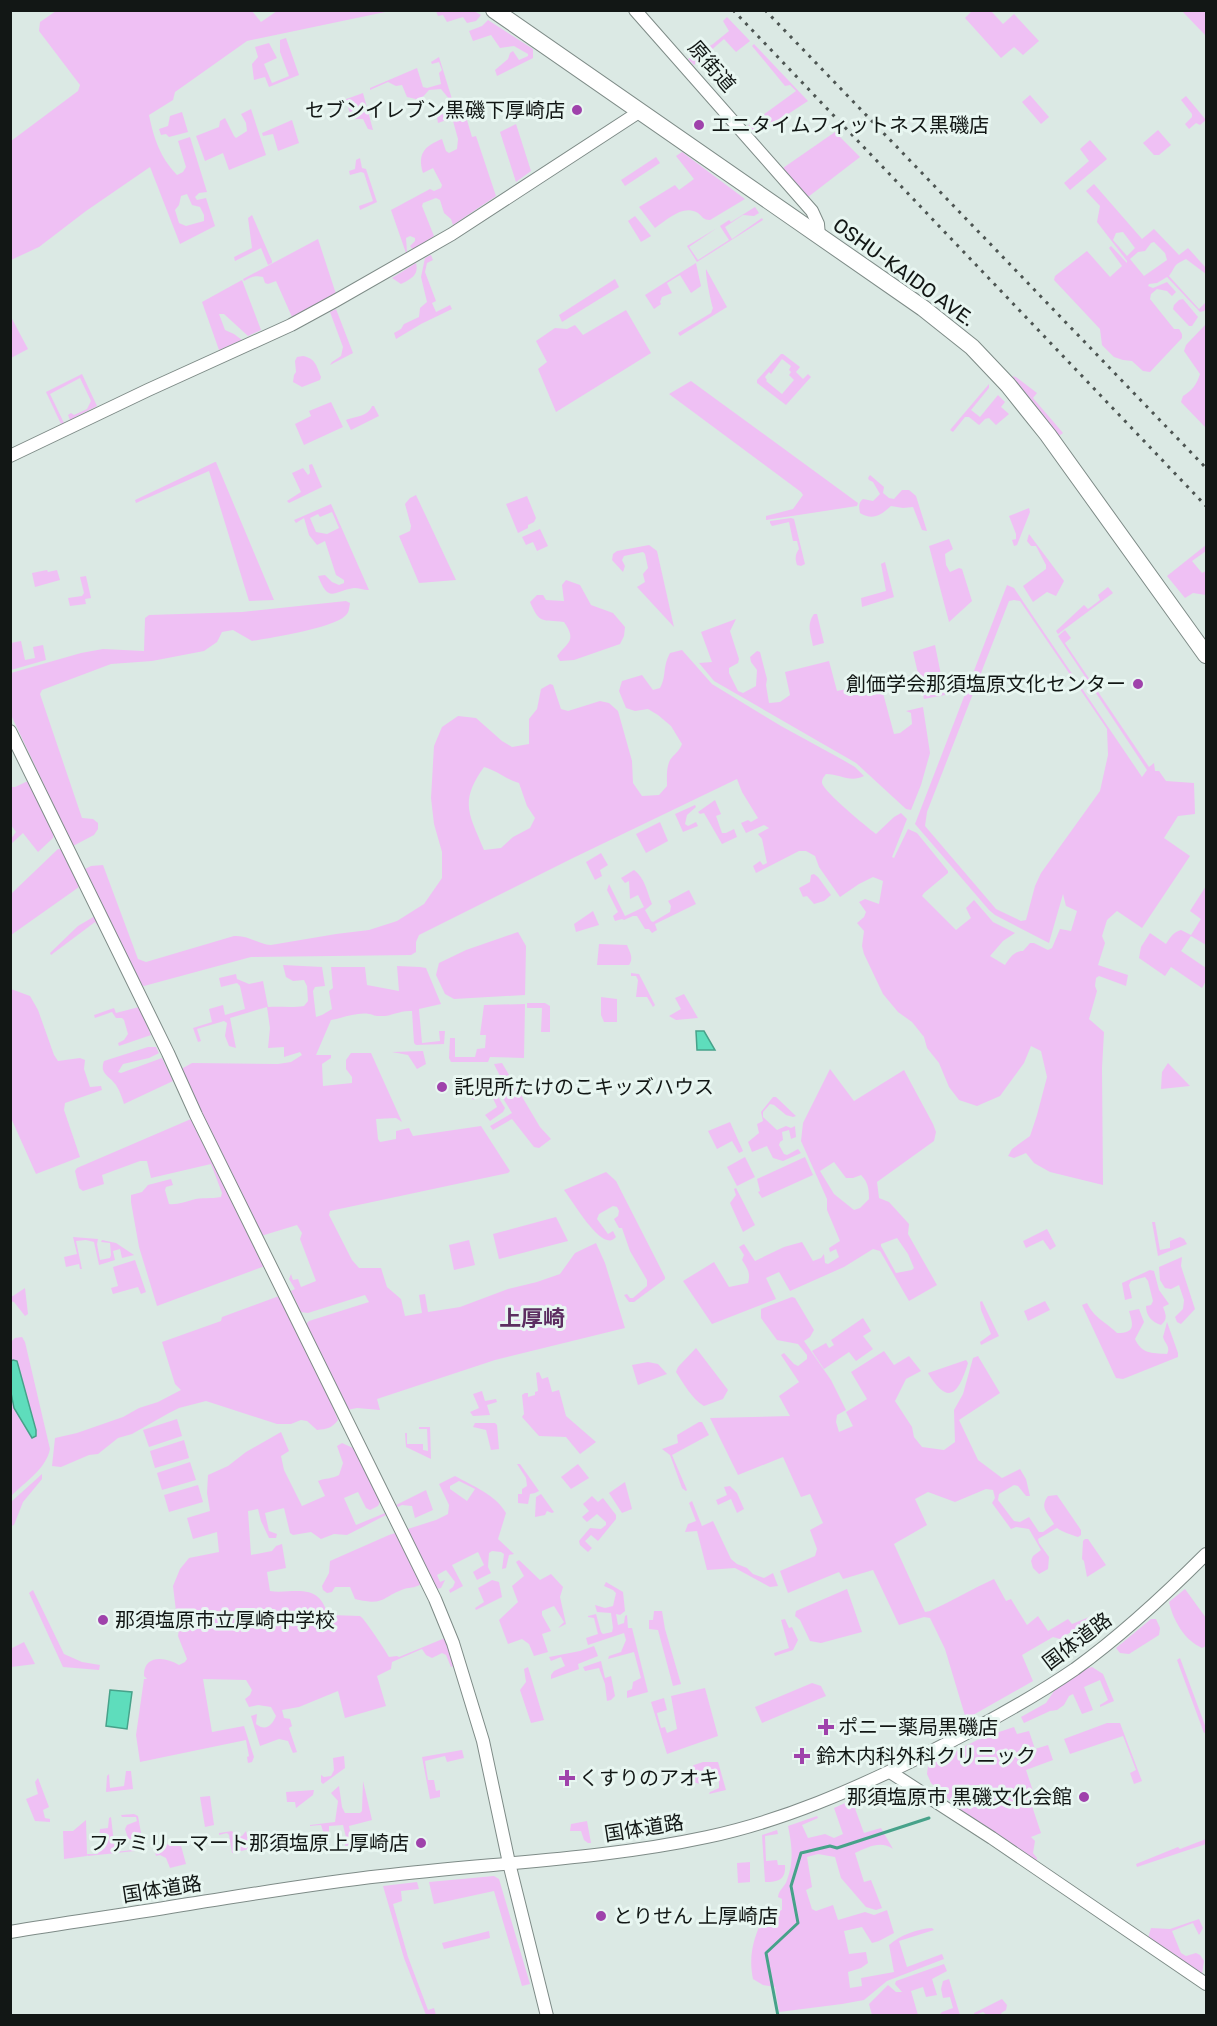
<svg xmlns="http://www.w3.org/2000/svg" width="1217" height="2026" font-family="Rubik,'Noto Sans JP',sans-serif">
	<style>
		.green { fill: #efc0f4; fill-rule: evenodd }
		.water { fill: #5eddbc; stroke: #47a28a; stroke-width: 1.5 }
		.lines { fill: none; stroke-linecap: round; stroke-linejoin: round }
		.stream { stroke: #47a28a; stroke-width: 3 }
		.minor-casing { stroke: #7e8b87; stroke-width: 14 }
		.major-casing { stroke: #7e8b87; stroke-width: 18 }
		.minor { stroke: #fff; stroke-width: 12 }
		.major { stroke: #fff; stroke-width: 16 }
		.rail { stroke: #4d5552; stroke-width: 3; stroke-dasharray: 3 6; stroke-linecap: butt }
		.poi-dot { fill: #9f42ab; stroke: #e8f6f1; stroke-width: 2 }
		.labels { text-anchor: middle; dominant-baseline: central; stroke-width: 6; stroke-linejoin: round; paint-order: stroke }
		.street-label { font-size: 20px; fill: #121715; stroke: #e8f6f1 }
		.poi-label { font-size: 20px; fill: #121715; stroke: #e8f6f1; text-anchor: start }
		.quarter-label { font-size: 22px; font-weight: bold; fill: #5c2e61; stroke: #e8f6f1 }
	</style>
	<rect width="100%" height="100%" fill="#dbe9e4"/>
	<!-- green -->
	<g class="green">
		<path d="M973,10L991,11L1003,24L1014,14L1039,41L1023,55L1014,47L1001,58L965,18Z"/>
		<path d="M56,11H252L261,22L277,11H390L247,41L175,92L173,100L149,115C154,139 160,157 177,175L183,172L186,167L178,141L190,137L207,192L199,193L195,197L197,200L206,198L215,226L180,244L150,167L86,211L39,247L11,260V141L78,91L80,85L39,31L40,22ZM187,194L192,205L200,207L204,215V221L186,226L179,223L175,210L179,205L181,196Z"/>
		<path d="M436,11H474L481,15L476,21L467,23L463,17L447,22L443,15L438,16Z"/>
		<path d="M1182,11H1206V36Z"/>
		<path d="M727,17L750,41L736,52L724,39L694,65L688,59L713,44L729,31L723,21Z"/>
		<path d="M488,20L533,49V58L497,76L495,70L508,59L510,53L513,51L519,60L528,56V54L514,46L500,48L491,35L473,41L469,31L482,26Z"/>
		<path d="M286,38L299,75L269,87L265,77L254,80L252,64L258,57L255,47L269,43L277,58L264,64L272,83L289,76L280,52V40Z"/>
		<path d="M754,44L808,101L756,135L748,126L796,91L790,85L785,86L752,46Z"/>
		<path d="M439,57L452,99L450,100L441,89L429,90L420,100L407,97L402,85L396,86L388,82L370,90V88L417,68L423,87L427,88L441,84L439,73L442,70L439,62L432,64L431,62Z"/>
		<path d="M363,93L373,130L368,129L363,119H352L346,101L338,104V102Z"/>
		<path d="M1030,95L1049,117L1041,124L1022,102Z"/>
		<path d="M1186,96L1206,120L1200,125L1196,123L1189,129L1185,124L1192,117V114L1181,100Z"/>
		<path d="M462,103L472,137L476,136L496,196L453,225L451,219L444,213L440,200L436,198L423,203L422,206L434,236L413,250L410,246L415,241V238L410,236L406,238L407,252L406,253L391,210L430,189L434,191L441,188L442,185L433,168L423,173C417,153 425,146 442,139L446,151L449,153L457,149L458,139L453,121L449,119L438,123L437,117Z"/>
		<path d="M251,109L266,155L229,170L223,153L205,161L196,136L219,127L220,121L225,118L234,136L236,138L247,131L246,123L241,114Z"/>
		<path d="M182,112L188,132L169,137L166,134L161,135L159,129L168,126L170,116Z"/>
		<path d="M292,120L299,143L278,151L273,134L263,136L262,133Z"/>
		<path d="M516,124L531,171L516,182L500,132Z"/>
		<path d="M1158,130L1171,145L1159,155H1154L1143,143Z"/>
		<path d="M835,132L860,157L808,197L783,168Z"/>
		<path d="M1090,140L1107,159L1070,190L1064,183L1089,161L1080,149Z"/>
		<path d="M682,152L745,199L710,220C703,220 703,217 698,213C683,204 667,220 655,228L639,207L675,185L679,190L694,179L676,156Z"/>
		<path d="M656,157L660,163L625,186L621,180Z"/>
		<path d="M360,158L362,168L366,169L377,202L360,210L359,206L373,201L364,173L361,172L350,175L349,171L355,169L356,160Z"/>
		<path d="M1094,184L1142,239L1154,229L1179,255L1188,248L1206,268V274L1186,259C1172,266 1177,265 1169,276L1199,309L1206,302V309L1204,311L1200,312L1167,277L1157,283L1149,284L1148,286L1153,288L1167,282L1176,292L1172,296L1167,291L1157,289L1151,294L1150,299L1174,329H1179L1182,334V338L1150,372L1143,371L1132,361L1123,360L1114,357L1102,345L1100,329L1054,280L1055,276L1087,251L1110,277L1122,266L1109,248L1111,246L1127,263V261L1097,222L1100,206L1086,191ZM1123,232L1135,248L1127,256L1113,240L1116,233ZM1154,242L1165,253L1167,260L1144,276L1130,259L1138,252L1145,251L1151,243Z"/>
		<path d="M755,207L759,213L754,216L743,215L725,227L732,239L762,218L763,220L697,262L687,246L717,228L689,247L698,260L729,240L720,226L729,220L731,222Z"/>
		<path d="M252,215L272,261V263L268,265L261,248L235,261L234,257L252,248L248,218Z"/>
		<path d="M635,216L651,236L641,242L628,221Z"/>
		<path d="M318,239L336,294L292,317L276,281L268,284L265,283L263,277C255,275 251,277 244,281L243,279Z"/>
		<path d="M431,255L433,260L427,263L425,272L436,301L432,303L436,312L450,305L452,309L421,324L396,339L394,333L401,329L404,324L419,317L420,308L427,302L421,277L425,258Z"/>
		<path d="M416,263C419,275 411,279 401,284L392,278Z"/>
		<path d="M696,263L701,286L691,293L680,275L667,283L672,293L662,297L660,302L661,304L654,309L645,295Z"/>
		<path d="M706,269L727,307L680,336L678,333L711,313L713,308C711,303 705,273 706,269Z"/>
		<path d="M615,279L619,287L562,322L559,315Z"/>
		<path d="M242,280L261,330L248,336L224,314H219L225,330L234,334L242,340L219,350L202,302Z"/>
		<path d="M1183,299L1198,317L1192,326H1189L1173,309L1174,305L1179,300Z"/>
		<path d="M336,309L353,353L330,365L332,362L341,356L343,347L330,312Z"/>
		<path d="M626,310L651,353L556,412L538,369L547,362L536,341L555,328L567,329L575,325L583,335Z"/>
		<path d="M10,315L28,349L11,358H10Z"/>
		<path d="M1206,324V428L1181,402L1183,396C1192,391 1197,384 1200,374L1184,351L1186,345Z"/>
		<path d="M781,354H783L800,367L796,372L803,379L808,374L811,377L786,405L757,383V380ZM782,359L791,366L789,370L791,372L789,375L794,380L782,394L766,381L767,380L765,377L769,372L771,374Z"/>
		<path d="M303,356C316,359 316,365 321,377L320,380L302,387L293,382L294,375L296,372L295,361L297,357Z"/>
		<path d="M82,374L97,406L70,420L68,415L71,413L74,415L87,409L91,401L80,378L50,394L64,423L61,424L46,392Z"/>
		<path d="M1012,376L1016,377L1037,393L1033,398L1063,433L1059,436Z"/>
		<path d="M691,381L858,503L857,506L766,520V516L793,509L803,495L801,492L669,394Z"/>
		<path d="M989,384V388L971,410L980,417L998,395L1005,402L1001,407L1009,414L996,425L989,418L985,419L979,425L969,417H965L953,432L950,430Z"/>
		<path d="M331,402L343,427L304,445L295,424L311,416L309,411Z"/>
		<path d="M372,406H374L379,416L351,430L346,420C355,416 368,417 372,406Z"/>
		<path d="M215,462H216L274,600L249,601L209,471L136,503L135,500Z"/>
		<path d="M312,464L322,487L289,503L287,501L301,492L292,473L303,468L308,475L310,473L309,465Z"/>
		<path d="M870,475L884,487L883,493L889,498L894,499L902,490H909L916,496L927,531L922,530L913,507L903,508L891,506C881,515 873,521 860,513C859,507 858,503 863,499L873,501L880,494L873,482L869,480L868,478Z"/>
		<path d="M416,495L456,580L419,583L399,536L410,531L411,526L405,504L410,498Z"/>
		<path d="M527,496L536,518L534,522L528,525V528L518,533L506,504Z"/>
		<path d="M331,504L369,590C363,590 359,588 354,588C333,591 329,604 318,576L325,575L332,582L339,585L344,583V580L336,575L325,541L317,545L309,535L304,518L296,523L294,520ZM332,512L339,528L327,534L316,532L310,518L318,514L320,517Z"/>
		<path d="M1029,508L1030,512L1017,545L1014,546L1012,540L1016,539V534L1009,516Z"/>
		<path d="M791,518L794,519L805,564L801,566L797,565C795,558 795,555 799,549L797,541H793L789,522L772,526L770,523V521Z"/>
		<path d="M540,529L548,546L537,551L533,542L526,545L522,537Z"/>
		<path d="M1029,534L1064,581L1056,596L1047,592L1033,602L1023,586L1046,569V565L1036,546H1031L1027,541Z"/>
		<path d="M949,539L953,549L945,554L946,565L950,572L959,568L962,569L972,601L949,622L929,546Z"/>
		<path d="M649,545L657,551L674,627L637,587L645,582L643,574L648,568L645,554L643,552L624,556L622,560L625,566L623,572L612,560L613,554L617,551Z"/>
		<path d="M1206,545V551L1192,561L1202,573L1206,571V595L1193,593L1185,598L1167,576Z"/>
		<path d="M885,562L894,597L862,607L861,598L886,591L881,564Z"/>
		<path d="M47,570L48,572L57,570L60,580L35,587L32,573Z"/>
		<path d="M86,576L91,598L85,599L86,604L70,606L68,598L82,596L84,593L80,577Z"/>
		<path d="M566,580L580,585L591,605L613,613L625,627L624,636L620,644L574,660L560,661L557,656C568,642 577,641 564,622C542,619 540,625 530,602L537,595H543L546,600L564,601L562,585Z"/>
		<path d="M1007,585L1014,588L1142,777L1147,770L1058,636L1065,630L1071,638L1065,643L1149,767L1154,763L1155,771H1159L1166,781L1194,783L1195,814L1178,816L1164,838L1190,856L1142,928L1117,911L1107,920L1102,936L1105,943L1098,965L1128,975L1126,986L1099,976L1096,978L1095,986L1097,991L1089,1019L1104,1032L1102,1068L1103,1185L1050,1172L1034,1163L1026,1153L1014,1158L1008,1156L1012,1149L1030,1136L1037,1115L1047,1077L1041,1051L1031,1046L1024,1063L1000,1096L977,1106L959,1100L949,1087L939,1063L927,1048L924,1037L912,1022L898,1012L883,994L864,954L862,946L864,931L857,923L864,917L866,912L859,902L865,899L879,904L883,881L873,877L859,884L840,897L819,867L815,856L806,851H799L756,873L753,866L760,861L763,865L767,863L762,839L758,834L769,828L764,825L746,833L741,823L748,820L751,822L758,818L742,792L737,779L573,858L419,935L416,942V952L411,955L251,957L144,986L139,984L85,869L91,866L103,865L138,959L146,962L234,936C248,935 258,944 271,945L336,934L369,930L397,921L424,904L442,878V852L434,824L431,798L434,746L442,727L458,716L476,718L502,741L512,747L529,744V719L537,709L541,689L550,684L553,685L561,709L568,711L600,701L609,703L618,711L632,761L633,783L642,796L659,795L667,786C667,778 666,768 670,760C674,754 679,752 682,744L671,726L658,715L648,709L635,711L626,708L619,691L622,681L642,675L653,690L660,688C667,675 662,668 670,653L682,650L712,684L781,726L843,760L855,767L864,776C850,783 840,774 826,774C823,778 822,779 822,783C824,792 867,827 876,834L894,817L901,813L907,819L892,857L894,858L908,829L917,833L948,871V873L924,893L922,896L956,930L971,918L966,908L974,900L993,922L1015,933L1003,941L990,956L1005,965C1010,958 1014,951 1023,951L1030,943H1034L1048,950L1052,948L1060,929L1071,931L1077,911L1066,906L1063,894L1049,943L995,915L989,910L915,824ZM1014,600L1020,601L1107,729L1108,755L1100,791L1041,873L1035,886L1026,920L1021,921L996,909L925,826L927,812L1009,601ZM484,767C498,771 505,779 519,783L527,806L535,818L530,828L513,837L501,848L484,850C469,814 459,802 484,767Z"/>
		<path d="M1108,587L1113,593L1058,634L1056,631L1084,605L1088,609L1100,600L1098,595Z"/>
		<path d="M346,601L350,603C349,609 349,613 345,616C333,628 270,638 252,641L233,630L222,632L217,642L204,651L152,661L111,664L42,690L40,694L82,818L93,819L98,823V829L94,835L73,846L11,715V673L81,653L103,649L144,651L145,618L149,615L242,612Z"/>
		<path d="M814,614H817L824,643L813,646C811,634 806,625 814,614Z"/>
		<path d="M736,619L730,631L739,659L738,663L729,668V673L738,691L743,693L756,686L757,670L751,662L750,657L757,651L760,652L767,679L766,685L769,703L780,702L790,695L785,672L829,661L837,691L880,682L894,734L900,733L912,724L911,713L906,711L923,707L930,753L921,785L911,810L906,809L856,763L714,681L699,663L712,662L701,632Z"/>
		<path d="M21,641L25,660L35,658L33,647L43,645L46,660L11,670V643Z"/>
		<path d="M935,645L945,695L924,699L913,652Z"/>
		<path d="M30,780L54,832L53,838L38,852L23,833L11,844V839L16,832L11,825V787H15Z"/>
		<path d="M715,800L721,814L716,816L722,833H726L734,829L737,837L722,844L704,813L700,814L698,812Z"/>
		<path d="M695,805L696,807L687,815L685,824L688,826L696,822L698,826L683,832L675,814Z"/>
		<path d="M660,822L668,841L646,853L636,834Z"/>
		<path d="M58,849H62L80,884L79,887L11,935V894Z"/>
		<path d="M601,853L608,865L600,870L602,876L595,880L586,862Z"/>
		<path d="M634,870C645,878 647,892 652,904L645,910L651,921L653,922L670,912L671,906L668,901L689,890L696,904L655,924L657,930L652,933L649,929H645L637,916H633L624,920L622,919L615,921L613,916L618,912L607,890L609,884L625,916L644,907L638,895L630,899L629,881L625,883L621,878Z"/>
		<path d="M814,874L818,877L831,895L824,901L814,904L807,896L803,897L799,888L810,882L811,875Z"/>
		<path d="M1206,886V945L1191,936L1181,951L1206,968V981L1202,988L1171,967L1165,976L1139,958L1141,947L1150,933L1166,944C1170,938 1173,932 1181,930L1191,935L1201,919L1190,911Z"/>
		<path d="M593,911L599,925L576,932L574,924Z"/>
		<path d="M95,916L103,933L95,922L51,955L50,953L78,926Z"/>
		<path d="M518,932L526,946L525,995L454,999L445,994L436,975L439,963L466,950Z"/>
		<path d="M599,944L627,945C630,953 634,958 629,965H597Z"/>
		<path d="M283,965L322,967L325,986L315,987L313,991L316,1017L322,1015L332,1009L329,991L333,988L331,967H365L367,985L399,991L397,966L420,967L426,968L441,1004L419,1009L422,1043L440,1041L439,1031H445L444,1044L416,1045L414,1043L412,1011C399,1010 391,1017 379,1016C373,1016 375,1015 369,1014C357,1012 343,1018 331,1020L316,1055H331V1058L322,1064L323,1086L352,1083V1077L346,1069V1060L351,1053H371L402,1122L396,1118L376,1119L378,1139L380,1142L396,1139V1131L409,1128L413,1136L481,1126L510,1171L508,1173L330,1211L329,1215L352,1260L359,1268H381L387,1287L401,1299L405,1316L422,1313L419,1295L425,1294L428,1312L460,1307L508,1289L537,1282L560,1274L575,1253L596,1243L605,1263L625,1328L495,1360L377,1399L380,1410L357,1408L347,1410L306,1328V1324L309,1321L369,1302L365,1295L308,1313L301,1312L291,1291L295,1289L289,1279L291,1274L293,1280L298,1279L301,1287L316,1281L300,1239L302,1233L297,1225L261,1236L265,1266L157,1306L139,1247L131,1202V1195L142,1192L148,1185L171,1179L173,1185L166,1187L165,1190L169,1204C177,1205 184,1202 192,1200C202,1197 211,1199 221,1197L222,1193L211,1164L151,1178L147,1161H140L102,1175L104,1184L83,1191L79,1188L75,1171L77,1168L198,1116L180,1078L183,1068L192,1063L278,1064L291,1062L302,1055L300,1052L284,1057V1047L268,1048L270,1028L267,1007L230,1018L236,1048L229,1046L225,1036L227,1023L224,1021L197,1029L201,1041L198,1042L193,1028L212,1022L209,1009L223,1005L225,1015L245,1009L240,986L237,983L221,987L219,978L236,974L237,979L249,984L263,981L268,1007C281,1006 291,1008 304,1006L308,1001L307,986L304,980L293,981L286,977Z"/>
		<path d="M631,973L639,974L655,1005L653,1007L647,997H636L638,980L636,976H631Z"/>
		<path d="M11,989L30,996L38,1010L54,1055L58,1061L80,1058L85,1060L84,1069L90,1087L101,1086L102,1090L65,1103L64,1110L80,1157L36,1174L11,1118Z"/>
		<path d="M684,994L698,1018L676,1020L669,1016L681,1009L675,998Z"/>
		<path d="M601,997L617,999V1022H604L601,1015Z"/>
		<path d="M527,1003H545L550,1006V1032H541L542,1008H527Z"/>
		<path d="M525,1004L524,1058L490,1057L488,1062H451L449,1058L450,1038H455V1057H475L477,1049L485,1048L486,1035H480L484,1005Z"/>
		<path d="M139,1007L151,1035L119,1046L118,1043L124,1040L128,1034L124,1020L122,1018H116L112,1012L95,1018L94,1015L114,1008L116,1013Z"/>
		<path d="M148,1047H156L159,1053L149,1058L123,1064L118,1072L121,1073L162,1058L173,1081L124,1104C122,1098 120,1091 116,1085C110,1076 99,1074 104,1061Z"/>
		<path d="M423,1051L426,1064L417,1069L408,1055L392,1052Z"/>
		<path d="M502,1063L540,1127L551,1139L539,1148L534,1147L512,1119L493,1130L490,1126L512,1113L496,1087L473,1100L467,1091C475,1087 480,1083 488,1087L500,1076L494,1064Z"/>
		<path d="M1168,1063L1190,1086L1161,1089L1162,1072Z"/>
		<path d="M830,1069L854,1101L904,1070L933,1124L936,1132L934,1141L877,1182L879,1198L889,1202L909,1224L908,1234L937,1285L909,1301L880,1251L873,1249L844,1267L790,1291L779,1272L766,1278L776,1299L712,1324L683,1281L714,1262L729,1287L748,1283C751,1273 747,1268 742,1260L744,1255L739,1247L744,1244L755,1261L784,1247L802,1242L813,1261L821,1258L824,1254L825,1263L828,1264L839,1257L836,1249L830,1252L829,1248L840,1241L827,1210V1199L801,1141L803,1123ZM834,1162L846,1178H853L861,1175C868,1182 869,1189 869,1199L860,1208L854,1210L834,1194L820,1171ZM897,1238L908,1254L914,1268L912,1270L896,1273L881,1246V1244Z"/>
		<path d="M495,1092L505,1108L503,1112L490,1121L485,1115L497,1107L491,1094Z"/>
		<path d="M773,1097H776L796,1116L793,1117L786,1115L774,1105L770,1104L763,1112V1117L777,1130L786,1126L791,1128L795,1126L796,1137L791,1139L789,1130L782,1132L783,1140L780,1142L779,1145L784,1154L787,1155L798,1149L801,1153L783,1161L773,1158L767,1146L752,1152L748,1142L759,1133L757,1124L763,1121L761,1112Z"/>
		<path d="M730,1122L743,1151L739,1153L732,1141L717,1149L708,1131Z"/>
		<path d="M745,1157L755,1177L737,1186L727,1167Z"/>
		<path d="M805,1157L813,1175L762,1198L758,1192L760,1191L757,1179Z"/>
		<path d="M606,1172L616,1181L665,1277V1279L634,1302H629L624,1295L627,1294L630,1298H633L647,1286V1280L630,1251L622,1228H619L614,1219L618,1216L619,1211L617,1207L613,1206L599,1214L597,1219L608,1234L613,1231L616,1237C613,1240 611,1241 607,1240C593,1236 573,1202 564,1190Z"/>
		<path d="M736,1188L755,1225L743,1232L730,1203L736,1195L734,1189Z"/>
		<path d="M556,1217L568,1241L499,1259L493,1234Z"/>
		<path d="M1152,1222H1155L1160,1250L1170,1248V1241L1180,1237L1184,1239L1187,1244L1158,1256Z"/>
		<path d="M1047,1229L1056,1246L1050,1250L1043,1240L1026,1248L1023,1241Z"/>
		<path d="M73,1237L98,1239L97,1244L100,1260L110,1258L111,1255L110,1243L101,1242L102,1240L116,1243L134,1255L122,1258L120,1249L113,1251L115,1260L99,1265L94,1242L86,1240L76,1241L82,1269H80L79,1264L66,1267L64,1257L77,1254Z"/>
		<path d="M469,1240L475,1265L454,1270L449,1245Z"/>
		<path d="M1182,1257L1181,1266L1195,1309L1181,1324L1177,1322L1175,1317L1183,1309L1184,1300L1179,1285L1171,1289L1165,1288L1160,1280L1159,1267Z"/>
		<path d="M135,1260L146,1292L141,1294L138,1287L113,1294L111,1288L118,1286L113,1267Z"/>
		<path d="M1150,1270L1154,1271L1159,1290L1169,1304L1163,1307C1166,1315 1168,1319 1161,1325C1152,1322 1146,1316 1146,1306L1151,1305L1153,1301L1148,1281L1145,1277L1131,1281L1129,1285L1132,1298L1125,1300L1122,1283Z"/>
		<path d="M25,1288L28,1314L25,1316L14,1302L10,1301L11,1296H13Z"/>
		<path d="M279,1296L332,1405L338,1420C332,1428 327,1429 317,1430L307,1421L301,1420L291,1424H277L206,1401L179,1408L169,1413L132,1434L118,1438L98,1454L89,1455L61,1467L52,1466L55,1438L77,1433L123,1417L139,1408L158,1402L181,1390L175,1384L162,1342L221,1321L222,1317Z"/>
		<path d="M792,1297L795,1298L814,1330L810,1337L804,1341L831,1380L846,1410L837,1415L836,1422L839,1432L853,1426L846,1412L867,1399L851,1372L884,1351L894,1365L909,1356L921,1371L906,1379L895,1401L912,1427L914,1437L922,1447L944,1450L955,1442L954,1410L963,1394L973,1358L978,1356L1000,1393L959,1420L978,1460L1002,1478L1020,1469L1026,1479L1030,1496H1026L1018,1486L1014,1485L999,1494L998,1500L1014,1521L1020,1522L1029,1517L1039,1532H1043L1054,1524C1048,1513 1039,1508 1048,1496L1057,1495L1081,1530V1535L1078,1537C1072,1535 1062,1532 1057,1528L1038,1539L1039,1543L1049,1557L1048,1569L1039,1574L1033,1568L1031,1561L1033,1556L1041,1550L1029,1529L1016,1527L1011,1529L992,1503L995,1498L993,1490L986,1489L955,1502L928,1492L915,1499L927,1525L894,1544L925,1612L930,1611C952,1601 972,1589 994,1579L1006,1601L1011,1599L1027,1625L1038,1616L1048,1631L1068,1619L1072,1624L1094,1615L1106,1629L1083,1647L1071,1632L1060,1639L1053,1637L1022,1655L1033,1681L966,1719L945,1649L930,1618L924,1617L899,1625L873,1570L843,1579L839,1572L788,1593L780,1571L815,1556L817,1549L810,1530L823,1523L810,1494L801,1497L783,1457L738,1475L710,1418L790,1416L779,1396L799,1382L781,1355L784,1353L794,1364L798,1366L807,1359V1355L798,1344L777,1340L761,1318V1309Z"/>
		<path d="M982,1301L999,1336L981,1345L980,1342L991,1334L981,1310L980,1302Z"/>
		<path d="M1045,1301L1050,1310L1028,1321L1024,1311Z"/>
		<path d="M1087,1303C1095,1319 1105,1321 1117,1333C1136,1333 1133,1325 1129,1311L1139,1309L1144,1322L1135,1339C1142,1354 1151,1353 1167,1354C1171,1347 1165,1344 1163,1337L1167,1322L1178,1353V1357L1123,1379L1116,1378L1082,1305Z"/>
		<path d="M863,1318L871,1331L863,1336L873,1349L856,1361L849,1352L824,1369L812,1351L826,1343L829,1348L834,1345L831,1340Z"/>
		<path d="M22,1337L25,1342L50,1449C46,1469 25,1482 11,1496L10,1393L14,1408L32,1437L36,1430L13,1360L11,1362V1342L15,1338Z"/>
		<path d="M696,1348L728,1390L723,1399L704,1406C692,1399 684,1384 676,1372L678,1367Z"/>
		<path d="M966,1360L968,1363C959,1392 949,1408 928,1373Z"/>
		<path d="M648,1362L658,1364L667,1374L638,1385L632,1365Z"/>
		<path d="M539,1372L542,1379L548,1377L552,1392L559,1390L566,1416L596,1442L580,1454L566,1437L539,1436L522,1417L524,1414L522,1395L525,1393H528V1397L535,1395V1392L538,1391L536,1373Z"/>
		<path d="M482,1391L485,1401L496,1399L497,1402L487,1405L490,1415L473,1416L470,1412L479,1408L473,1394Z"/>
		<path d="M177,1419L182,1436L149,1447L143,1430Z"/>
		<path d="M699,1422H702L709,1435L672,1455L687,1490L686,1491L682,1488L670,1455L662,1449L678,1443L677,1435Z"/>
		<path d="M475,1423H495L497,1425L499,1449L491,1450L486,1430L473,1427Z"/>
		<path d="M419,1427H430L431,1459L406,1447L405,1433H407V1444H423V1450L428,1451L427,1429H419Z"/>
		<path d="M281,1432L289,1451L281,1456L284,1470L302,1506L325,1496L318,1481C325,1478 332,1479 339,1475L343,1463L337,1446L342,1443L353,1448L380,1502L378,1506L370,1510L366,1508L358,1492L344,1498L356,1525L385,1513L386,1515L347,1535L334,1534L321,1539L311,1532L293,1535L290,1533L284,1508L265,1513L269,1531L277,1534L276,1538H269L261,1521L258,1509L248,1511L251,1555L272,1551L276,1546L282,1544L286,1568L267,1572L270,1591C285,1594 307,1586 319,1598C324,1603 325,1609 330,1615L360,1616C365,1619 385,1650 389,1657L397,1656L399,1657L445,1638L456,1665L451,1667L446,1655L442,1653L432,1658L426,1655L422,1649L392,1662L391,1669L377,1676L386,1706L345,1718L338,1691L299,1707L282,1710L284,1718L290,1719L292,1726L289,1728L297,1752L293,1753L288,1741L279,1739L260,1746L251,1716L257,1714L256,1724C266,1732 272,1725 276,1716L271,1707L258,1705L249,1707L245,1699L250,1695L252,1690L246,1680L203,1679L212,1732L244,1726L254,1757L252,1762L248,1763L247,1757L249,1756L246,1740L140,1762L136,1735L144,1679H147L144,1676C143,1655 165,1656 179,1665L185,1662L187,1659L178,1636L180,1622L176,1611L173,1586L180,1569L189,1558L219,1552L217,1532L193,1539L187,1518L210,1511L207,1493L208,1475L228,1466L246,1452Z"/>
		<path d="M184,1440L189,1458L155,1468L150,1451Z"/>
		<path d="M190,1462L196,1480L162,1490L157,1473Z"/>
		<path d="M517,1464H520L539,1491L535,1493L530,1494L528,1504L518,1503V1494H522V1489L527,1486L526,1478Z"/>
		<path d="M578,1464L589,1478L571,1489L561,1477Z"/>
		<path d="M42,1474V1479L23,1502L14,1525L11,1526V1502Z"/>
		<path d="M455,1476C473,1486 496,1495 506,1513L498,1539L514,1554L509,1555L506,1568L502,1569L504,1554L501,1552L492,1551L489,1553L488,1567L491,1573L477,1580L473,1572L484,1565L478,1552L452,1565L463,1586L450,1593L449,1590L453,1587L455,1582L446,1570L437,1575L440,1582L445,1580L441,1588L436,1589L422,1583C417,1588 411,1587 404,1589C380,1598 385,1606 355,1599L350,1587H335L332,1592L327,1593L323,1590L322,1586L329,1573L330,1561L389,1535L436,1520L448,1514L449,1505L439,1484ZM459,1481L475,1489L467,1501L450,1489V1486Z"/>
		<path d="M625,1482L632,1509L622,1513L609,1493Z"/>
		<path d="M198,1485L203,1502L169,1512L164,1495Z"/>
		<path d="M730,1486L737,1493L744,1509L737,1513L731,1499L718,1505L716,1500L727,1495L724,1487Z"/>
		<path d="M426,1490L433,1510L415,1518L412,1506L402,1505L398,1507L396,1505Z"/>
		<path d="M541,1494L554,1512L552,1513L547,1511L545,1515L535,1517L536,1497Z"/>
		<path d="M592,1496L598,1502L603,1498L616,1515V1519L598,1541L591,1535L585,1541L592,1548L588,1552L580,1545L579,1541L590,1528L601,1529L606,1525V1522L597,1514L587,1522L582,1517L589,1511L583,1504Z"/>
		<path d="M692,1501L702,1526L713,1521L731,1559L737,1564L747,1568L753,1574L764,1578L773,1573L778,1586L770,1587L735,1568L707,1570L697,1531L685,1532L688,1524L696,1521L689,1503Z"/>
		<path d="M1085,1539H1088L1106,1565L1087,1577L1084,1561L1082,1559L1083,1541Z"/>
		<path d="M519,1560L540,1580L551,1574L563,1587L560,1597L566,1624L558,1628L564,1622L554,1606L542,1611V1615L551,1631L542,1634L548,1652L534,1656L529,1644L522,1639L508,1644L499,1620L518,1602L512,1586L524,1576L516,1562Z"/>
		<path d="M492,1580L499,1582L502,1597L476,1610L475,1608L484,1602L478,1588Z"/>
		<path d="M606,1582L623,1592L625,1611L620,1615L616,1614L618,1625L624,1623L625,1616L627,1615L628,1628H632L648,1692L627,1698V1691L632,1689L633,1682L641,1678L634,1652L608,1659L609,1656L621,1652L626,1640L624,1633L588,1645L586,1638L598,1634L594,1618L588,1617V1616L596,1614L601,1632L603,1634L612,1632L613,1628L611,1613L597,1612L595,1605L605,1608L613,1606L616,1593L613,1590L604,1586Z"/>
		<path d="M847,1589L862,1632L821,1643L810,1641L800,1620L795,1616L796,1611Z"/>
		<path d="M1185,1589L1206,1618V1646L1202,1648C1184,1640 1173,1620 1169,1602Z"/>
		<path d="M33,1590L64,1654L82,1662L100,1665L99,1670L63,1667L29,1593Z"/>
		<path d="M654,1611H662L665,1629L681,1684L673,1686L658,1630L649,1629V1620H653Z"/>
		<path d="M785,1619L789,1628L792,1627L798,1640L793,1650L775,1656L774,1653L789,1648L781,1620Z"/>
		<path d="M1151,1619H1156L1160,1628L1159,1635L1129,1654L1120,1653L1116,1648Z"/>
		<path d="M24,1642L35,1664L11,1667V1646L12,1648Z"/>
		<path d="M594,1646L598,1656L578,1664L579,1669L551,1679V1675L554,1671L565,1666L561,1657L551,1661L549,1657L580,1651Z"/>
		<path d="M1180,1658L1206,1728V1732L1204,1733L1177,1660Z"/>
		<path d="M601,1661L605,1678L611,1676L615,1696L611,1700L607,1701L605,1684L599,1668L585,1671L583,1667Z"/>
		<path d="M528,1667L544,1720L531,1723L520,1690L526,1682L524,1669Z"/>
		<path d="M1092,1667L1103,1674L1114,1701L1100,1707V1705L1108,1700L1100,1680L1084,1687L1093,1710L1082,1714L1073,1694L1069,1696L1064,1705L1057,1710L1050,1711L1024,1723L1021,1717L1046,1703L1054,1691L1085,1669Z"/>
		<path d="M812,1683L821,1686L826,1696L762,1723L755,1707Z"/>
		<path d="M705,1688L718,1736L667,1754L651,1702L664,1698L667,1710L657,1713L661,1728L665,1727L667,1733L677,1729L671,1696Z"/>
		<path d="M1107,1723H1120L1142,1781L1134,1784L1130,1773L1136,1770L1123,1736L1070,1754L1064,1739Z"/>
		<path d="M1014,1727L1017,1734L1029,1731L1035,1749L1048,1745L1053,1760L1026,1770L1034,1794L1029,1797L1041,1833L1031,1837L1035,1841L1033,1853L1037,1858L1036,1864L965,1815L931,1783L927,1774L928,1766L936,1761L993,1732H999Z"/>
		<path d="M462,1750L464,1758L447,1762L445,1756L425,1761L428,1780H434L436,1791L440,1790V1797L430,1799L422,1757Z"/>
		<path d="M344,1756L345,1768L323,1784L321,1782V1775L324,1777L331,1776L334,1770L333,1758Z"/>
		<path d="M703,1762H718L726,1790L709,1794L710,1792L719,1788V1782L715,1777C707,1777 703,1787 694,1782L689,1769L694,1765Z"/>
		<path d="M126,1771H131L133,1789L106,1792L107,1776L109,1774L110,1788L124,1786Z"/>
		<path d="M38,1778L49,1807L43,1810L45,1818L50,1819V1822L35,1821L26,1799L38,1794L35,1782Z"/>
		<path d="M363,1781L372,1820L349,1826L353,1845L345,1846L346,1837L343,1825L329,1826V1843H327L321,1825L310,1826V1825L335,1822L338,1801L331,1793L339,1786L342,1807L345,1813H360L362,1811Z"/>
		<path d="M314,1790L313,1795L296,1808L295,1802H287L286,1792Z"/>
		<path d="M865,1794L867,1797L853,1803L864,1833L881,1828L893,1849C881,1840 868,1847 855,1853L864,1882L871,1880L882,1908L876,1910L866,1907L841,1878L835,1857L818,1854L807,1857L812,1887L806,1890L812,1909L816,1911L833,1905L838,1920L865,1912L874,1915L887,1910L894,1933L879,1941L872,1943L862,1927L844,1931L849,1954L866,1952L868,1963L861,1968L848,1972L850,1988L862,1986L861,1978L894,1972L889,1945C900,1935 917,1929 932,1928L934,1930L899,1941L907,1967L942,1954L944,1959L887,1981L864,2000L842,2004L779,2012L775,1987L763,1985L753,1979C748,1954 754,1938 764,1915L782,1910V1899L778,1897C779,1889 785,1887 787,1880C794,1862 792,1845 788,1826L817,1816L818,1818L802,1825L808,1838L825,1834L834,1838L843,1834L834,1808Z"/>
		<path d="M210,1796L214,1825L205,1827L200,1797Z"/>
		<path d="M134,1814L138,1816L144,1850L88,1856L87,1855V1856L64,1859L63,1831H73L86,1820L87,1854H98V1850L105,1848V1840L99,1837L100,1829L108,1828L109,1818L111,1817L115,1852L132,1850L133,1841L128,1838L125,1829L127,1825L137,1821L136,1817H122L121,1815Z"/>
		<path d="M587,1821L591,1843H588L584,1840L581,1831H570L571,1824Z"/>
		<path d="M777,1830L778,1834L765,1836L766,1861L777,1860L778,1865H785C786,1880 778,1882 765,1882L762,1835Z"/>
		<path d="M232,1831L236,1837L242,1836L246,1831L250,1849L232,1853L229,1835L227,1833L219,1835V1833Z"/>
		<path d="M1206,1839V1844L1137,1867L1136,1864L1178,1847L1180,1849Z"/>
		<path d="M180,1842L186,1864L170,1868L166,1858L160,1855L156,1856L154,1847Z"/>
		<path d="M750,1862V1882L738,1883L737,1863Z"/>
		<path d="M494,1876L499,1879L530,1984L522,1986L494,1891L434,1904L429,1882Z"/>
		<path d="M417,1882L419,1889L401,1891L402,1901L393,1904L408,1957L428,2010L434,2008L436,2015H426L404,1958L383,1886Z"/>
		<path d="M1199,1919L1203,1928L1199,1935L1193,1923L1172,1931L1181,1953L1186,1956L1196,1953L1200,1955L1204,1961L1202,1974L1148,1938L1151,1928L1170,1929Z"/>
		<path d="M489,1931L490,1938L444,1949L442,1943Z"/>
		<path d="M944,1964L947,1971L932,1979L937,1995L926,1997L923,1987L911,1991L918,2015H872L869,2004L888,1985L896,1992H902L895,1984L896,1981Z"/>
		<path d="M949,1979L960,2015H939L942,2012L953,2008L950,1997L943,1998L941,1989L943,1981Z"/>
		<path d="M1002,1999L1007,2005L1006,2010L1001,2013L1002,2015H987L983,2012L975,2015L974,2013Z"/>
	</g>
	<!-- water -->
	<g class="water">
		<path d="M696,1031H704L715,1050H697Z"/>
		<path d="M13,1360L17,1361L36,1430V1436L32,1438L14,1408L11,1393L10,1362Z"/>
		<path d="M110,1690L132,1692L127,1729L106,1726Z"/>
	</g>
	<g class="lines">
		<!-- stream -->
		<path class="stream" d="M778,2016L766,1953L798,1923L791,1886L801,1853L830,1846L837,1848L929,1818"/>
		<defs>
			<g id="minor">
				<path d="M635,10L812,211L818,224L819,236"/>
				<path d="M10,456L148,390L291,325L335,301L452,234L639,112"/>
				<path d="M10,731L168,1053L196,1115L435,1599L453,1643L483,1741L509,1863L547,2016"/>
				<path d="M890,1772L992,1838L1206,1984"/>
				<path d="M10,1932C70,1922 130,1914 189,1904C253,1894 317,1883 381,1876C489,1863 600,1860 707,1837C783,1821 855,1789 924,1755C976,1729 1027,1702 1075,1669C1122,1635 1165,1595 1206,1554"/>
			</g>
			<path id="major" d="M494,10L923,308L972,347L1008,385L1048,435L1206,655"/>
		</defs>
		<!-- minor casing -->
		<use href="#minor" class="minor-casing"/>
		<!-- major casing -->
		<use href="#major" class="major-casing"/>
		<!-- minor -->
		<use href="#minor" class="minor"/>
		<!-- major -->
		<use href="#major" class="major"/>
		<!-- rail -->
		<g class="rail">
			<path d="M733,10L1206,506"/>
			<path d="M765,10L1206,468"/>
		</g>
	</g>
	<!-- markers -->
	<g class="poi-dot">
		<circle cx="577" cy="110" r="6"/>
		<circle cx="699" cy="125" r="6"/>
		<circle cx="1138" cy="684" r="6"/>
		<circle cx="442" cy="1087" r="6"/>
		<circle cx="103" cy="1620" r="6"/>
		<path d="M823 1718h6v6h6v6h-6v6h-6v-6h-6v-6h6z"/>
		<path d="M799 1747h6v6h6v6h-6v6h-6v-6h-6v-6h6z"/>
		<path d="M564 1769h6v6h6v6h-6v6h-6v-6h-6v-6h6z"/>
		<circle cx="1084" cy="1797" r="6"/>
		<circle cx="421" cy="1843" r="6"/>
		<circle cx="601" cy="1916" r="6"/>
	</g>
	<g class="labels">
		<!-- street labels -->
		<g class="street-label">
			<text transform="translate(712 66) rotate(49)">原街道</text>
			<text transform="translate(904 272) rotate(36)">OSHU-KAIDO AVE.</text>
			<text transform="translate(1077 1641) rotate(-37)">国体道路</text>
			<text transform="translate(644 1828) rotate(-9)">国体道路</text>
			<text transform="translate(162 1889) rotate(-9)">国体道路</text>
		</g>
		<!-- poi labels -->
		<g class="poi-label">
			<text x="565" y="110" text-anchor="end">セブンイレブン黒磯下厚崎店</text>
			<text x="711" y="125">エニタイムフィットネス黒磯店</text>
			<text x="1126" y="684" text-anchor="end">創価学会那須塩原文化センター</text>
			<text x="454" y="1087">託児所たけのこキッズハウス</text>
			<text x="115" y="1620">那須塩原市立厚崎中学校</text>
			<text x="838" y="1727">ポニー薬局黒磯店</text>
			<text x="816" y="1756">鈴木内科外科クリニック</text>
			<text x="579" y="1778">くすりのアオキ</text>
			<text x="1072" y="1797" text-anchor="end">那須塩原市 黒磯文化会館</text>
			<text x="409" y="1843" text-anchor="end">ファミリーマート那須塩原上厚崎店</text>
			<text x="613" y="1916">とりせん 上厚崎店</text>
		</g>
		<!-- quarter labels -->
		<g class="quarter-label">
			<text x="532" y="1318">上厚崎</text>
		</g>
	</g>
	<!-- border -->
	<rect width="1217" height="2026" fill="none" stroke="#121715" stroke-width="24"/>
</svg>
